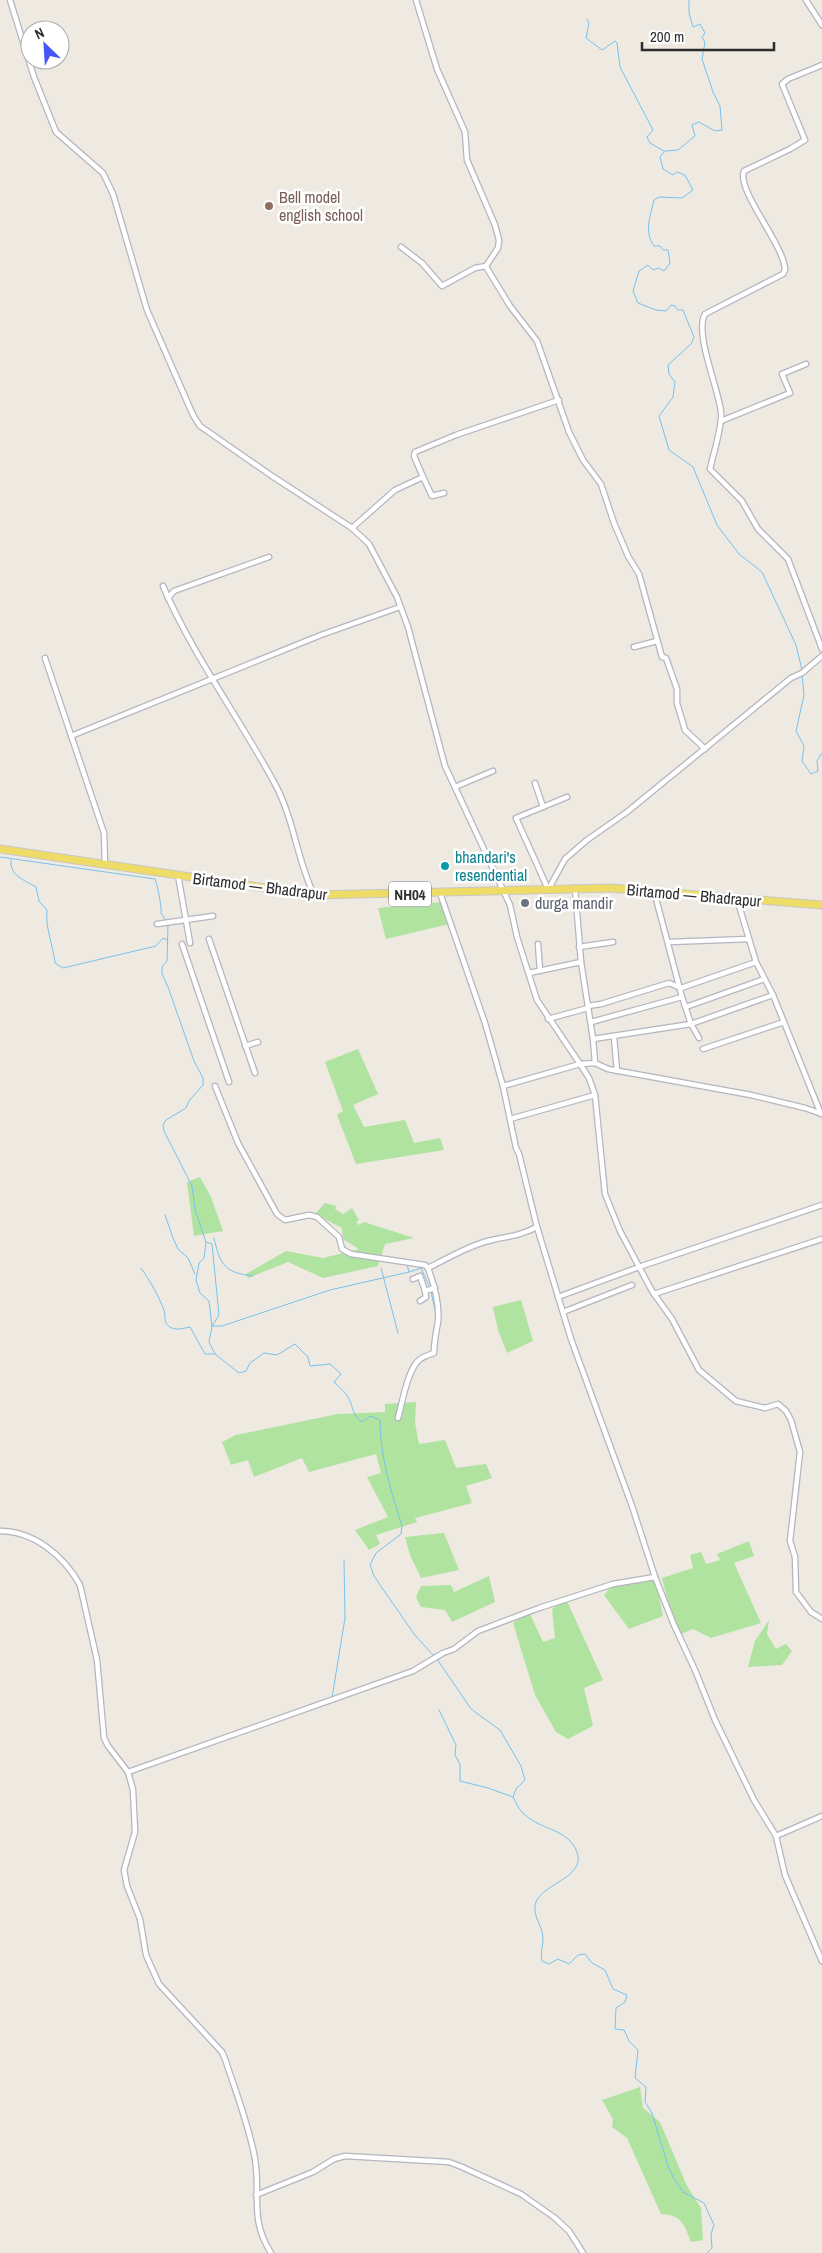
<svg xmlns="http://www.w3.org/2000/svg" width="822" height="2253" font-family="'Archivo Narrow',sans-serif">
	<style>
		.green { fill: #afe39f }
		.lines { fill: none; stroke-linecap: round; stroke-linejoin: round }
		.stream { stroke: #77c1ed; stroke-width: 1 }
		.minor-casing { stroke: #b4b5c0; stroke-width: 7 }
		.primary-casing { stroke: #c8c8c8; stroke-width: 9 }
		.minor { stroke: #fff; stroke-width: 4.5 }
		.primary { stroke: #eedc66; stroke-width: 7 }
		.education-dot { fill: #8d6e63; stroke: #fff; stroke-width: 2 }
		.culture-dot { fill: #0f9aa8; stroke: #fff; stroke-width: 2 }
		.worship-dot { fill: #6b7280; stroke: #fff; stroke-width: 2 }
		.labels { text-anchor: middle; dominant-baseline: central; stroke-width: 5; stroke-linejoin: round; paint-order: stroke }
		.shield { fill: #fff; stroke: #6c6c6c; stroke-width: 1 }
		.shield-label { font-size: 15px; font-weight: bold; fill: #2d2d2d }
		.education-label { font-size: 16px; fill: #785e54; stroke: #fff; text-anchor: start }
		.culture-label { font-size: 16px; fill: #0d838f; stroke: #fff; text-anchor: start }
		.street-label { font-size: 16px; fill: #2d2d2d; stroke: #fff }
		.worship-label { font-size: 16px; fill: #5b616d; stroke: #fff; text-anchor: start }
	</style>
	<rect width="100%" height="100%" fill="#eeeae1"/>
	<!-- green -->
	<g class="green">
		<path d="M442,902L449,924L386,939L378,908Z"/>
		<path d="M358,1049L378,1094L353,1105L364,1127L405,1120L414,1143L440,1138L444,1150L356,1164L337,1115L343,1111L325,1062Z"/>
		<path d="M200,1177L211,1197L223,1231L194,1236L187,1182Z"/>
		<path d="M325,1203L337,1206L335,1209L343,1214L352,1208L359,1220L356,1222L359,1225L364,1222L414,1238L385,1244L378,1266L323,1278L288,1262L248,1278L246,1274L286,1251L323,1258L359,1249L343,1239L342,1228L315,1214Z"/>
		<path d="M521,1300L533,1341L507,1353L498,1330L493,1307Z"/>
		<path d="M416,1402L415,1423L419,1444L445,1440L456,1468L486,1464L492,1478L466,1486L472,1503L415,1518L417,1522L376,1535L380,1544L369,1550L355,1530L388,1517L367,1477L381,1473L376,1454L309,1472L302,1458L254,1477L248,1460L231,1465L222,1442L236,1435L338,1414L385,1412V1404Z"/>
		<path d="M444,1533L459,1570L421,1578L410,1555L405,1537Z"/>
		<path d="M749,1541L754,1556L734,1563L761,1623L711,1638L693,1629L679,1635L674,1625L662,1578L693,1568L690,1555L701,1552L706,1564L720,1560L717,1554Z"/>
		<path d="M489,1576L495,1602L452,1622L445,1610L421,1607L416,1597L421,1586L451,1585L454,1592Z"/>
		<path d="M655,1577L663,1616L629,1629L604,1595L613,1584Z"/>
		<path d="M566,1599L603,1680L584,1688L593,1726L568,1739L556,1732L535,1695L513,1623L529,1612L543,1642L555,1638L552,1609Z"/>
		<path d="M769,1620L767,1634L776,1649L786,1644L792,1651L782,1665L748,1667L755,1641Z"/>
		<path d="M640,2087L643,2108L660,2122L687,2186L701,2208L703,2240L691,2242C684,2224 682,2215 661,2214L627,2138L612,2127L613,2119L602,2100Z"/>
	</g>
	<g class="lines">
		<!-- stream -->
		<g class="stream">
			<path d="M689,0V13L693,27L700,24L705,33L702,37L705,42L702,59L713,92L720,106L722,130L715,131L699,122L692,125L695,136L678,150L665,151L660,157L663,169L673,175L677,172L685,175L693,190L682,198L659,197L654,200C650,217 644,232 654,246H660L663,250H668L670,263L664,271L659,268L653,270L648,265L639,271L633,291L638,303L656,310L666,311L671,305L675,306L678,310H683L694,337L691,344L668,365L669,374L675,382L673,397L659,416L669,450L693,467L717,525L739,554L762,572L796,645L802,670"/>
			<path d="M587,19L589,23L586,38L602,50L615,41L617,43L620,67L653,130L647,137L650,143L664,151"/>
			<path d="M802,674L804,695L796,731L804,746L802,761L811,774L818,771L817,761L822,753"/>
			<path d="M0,857L155,879C157,884 162,907 161,913L166,921"/>
			<path d="M11,860C9,875 24,880 36,887L39,901L47,910C45,927 53,945 55,963L63,968L156,946L163,938L167,940"/>
			<path d="M168,925L167,961L162,967V974L168,987L194,1061L203,1078V1085L189,1101L186,1108L166,1120L163,1125L164,1131L192,1186L195,1210L206,1242L204,1258L199,1263L196,1280L200,1293L209,1301L212,1326L209,1342L215,1354L239,1373L246,1371L250,1363L264,1353L277,1355L295,1344L308,1357L310,1366L330,1364L341,1374L334,1382C340,1388 347,1393 350,1401C354,1411 353,1415 362,1422L370,1416L380,1420C380,1457 391,1491 402,1526L401,1534L376,1553L370,1565L374,1576L414,1634L434,1656"/>
			<path d="M165,1215L173,1238L178,1249L188,1258L195,1274"/>
			<path d="M214,1238C220,1265 225,1273 253,1276"/>
			<path d="M206,1242L212,1244L219,1315L212,1326"/>
			<path d="M407,1264L409,1272L421,1268L430,1288"/>
			<path d="M141,1268C151,1282 158,1295 164,1310C166,1317 163,1323 170,1327C176,1331 184,1328 190,1327L205,1354H215"/>
			<path d="M381,1268L398,1333"/>
			<path d="M431,1292L436,1314"/>
			<path d="M212,1326H222L330,1290L409,1272"/>
			<path d="M432,1341L436,1321"/>
			<path d="M437,1659L471,1709L500,1730L521,1766L525,1780L516,1789L513,1797C516,1802 518,1809 523,1813C539,1830 568,1828 577,1852C586,1877 544,1883 536,1902C531,1915 543,1926 543,1938C543,1946 540,1953 542,1961L549,1964L558,1959L569,1964L578,1955L585,1954L592,1963L605,1970L613,1989L627,1995L625,2002L616,2008L615,2029L624,2030L629,2041L638,2050L635,2078L646,2087L645,2102L652,2113L668,2166L674,2179L683,2192L704,2203L714,2225L711,2234L712,2248L707,2253"/>
			<path d="M332,1698L345,1618L344,1560"/>
			<path d="M439,1710L456,1745L455,1755L460,1764V1781L488,1788L513,1797"/>
		</g>
		<defs>
			<g id="minor">
				<path d="M10,0L34,77L56,132L103,173L113,194L147,310L193,415L200,426L272,476L352,528L369,544L397,597L408,627L445,766L510,905L517,937L537,1000L580,1064L595,1063L608,1069L751,1095L805,1108L822,1114"/>
				<path d="M416,0L437,69L465,132L467,160L495,225L499,240L498,248L486,266L488,270L510,306L537,341L569,432L583,460L601,484L614,523L628,556L639,574L662,657L666,658L677,689V703L685,730L705,749"/>
				<path d="M806,0L822,25"/>
				<path d="M822,65L788,79L782,84L805,140L790,149L744,171C736,190 785,246 785,270L783,274L705,314C694,333 719,390 721,412C723,424 713,455 710,469L742,501L758,529L788,559L822,649"/>
				<path d="M401,247L422,263L442,286L475,268L486,266"/>
				<path d="M721,421L790,393L782,374L806,364"/>
				<path d="M423,477L432,496L444,493"/>
				<path d="M352,528L395,490L423,477L414,456L415,452L456,435L559,400"/>
				<path d="M163,586C193,656 239,717 275,784C294,819 297,860 314,895"/>
				<path d="M168,598L174,591L269,557"/>
				<path d="M634,647L657,641"/>
				<path d="M45,658L104,833L105,864"/>
				<path d="M71,736L321,635L400,607"/>
				<path d="M535,783L543,807"/>
				<path d="M455,787L493,771"/>
				<path d="M178,875L190,943"/>
				<path d="M548,889L516,818L567,797"/>
				<path d="M548,890L565,859L587,840L627,812L791,678L802,673L822,656"/>
				<path d="M654,891L682,997L691,1024L699,1038"/>
				<path d="M440,893L485,1023L503,1086L516,1148L519,1154L537,1227L571,1339L632,1506L655,1577L674,1625L695,1670L715,1720L754,1800L776,1836L785,1875L822,1961"/>
				<path d="M157,924L213,916"/>
				<path d="M209,939L255,1073"/>
				<path d="M669,942L749,939"/>
				<path d="M182,944L229,1082"/>
				<path d="M538,944L540,971"/>
				<path d="M579,947L613,942"/>
				<path d="M581,962L593,1039L595,1063"/>
				<path d="M529,973L581,962L575,888"/>
				<path d="M773,995L821,1114"/>
				<path d="M588,1006L601,1004L669,983L681,988L756,962"/>
				<path d="M686,1007L764,979"/>
				<path d="M548,1019L588,1008"/>
				<path d="M591,1022L682,997"/>
				<path d="M614,1037L617,1071"/>
				<path d="M593,1039L691,1024L773,995L756,962L737,899"/>
				<path d="M245,1046L258,1042"/>
				<path d="M703,1049L784,1022"/>
				<path d="M215,1086L238,1143L277,1214L285,1220L309,1215L317,1217L339,1237L342,1249L351,1254L425,1265L428,1268C434,1284 440,1303 438,1322C436,1332 434,1342 434,1353C428,1355 421,1357 417,1362C407,1374 402,1403 398,1418"/>
				<path d="M503,1086L580,1064L589,1078L595,1095L605,1194L620,1231L652,1291L672,1319L699,1370L736,1401L765,1408L778,1404L786,1411L791,1420L800,1452L790,1541L795,1557L796,1592L811,1612L822,1619"/>
				<path d="M510,1119L595,1095"/>
				<path d="M428,1268C448,1258 470,1245 492,1240C510,1236 519,1236 537,1227"/>
				<path d="M413,1279L420,1276L425,1291"/>
				<path d="M654,1294L822,1239"/>
				<path d="M558,1297L639,1267L822,1205"/>
				<path d="M420,1301L426,1297L425,1291L435,1288"/>
				<path d="M563,1312L632,1285"/>
				<path d="M0,1531C34,1531 64,1556 80,1585L97,1660L104,1738L108,1746L128,1772L133,1790L135,1832L124,1870L127,1886L140,1919L146,1955L159,1984L222,2052L225,2059C235,2089 250,2129 255,2159C261,2196 249,2218 271,2253"/>
				<path d="M128,1772L413,1671L443,1653L454,1649L478,1631L539,1608L613,1584L655,1577"/>
				<path d="M776,1836L822,1816"/>
				<path d="M256,2195L313,2172L334,2159L345,2156L449,2162L462,2167L521,2194L555,2218L569,2231L583,2253"/>
			</g>
			<path id="primary" d="M0,849L314,895L611,888L822,905"/>
		</defs>
		<!-- minor casing -->
		<use href="#minor" class="minor-casing"/>
		<!-- primary casing -->
		<use href="#primary" class="primary-casing"/>
		<!-- minor -->
		<use href="#minor" class="minor"/>
		<!-- primary -->
		<use href="#primary" class="primary"/>
	</g>
	<!-- markers -->
	<circle class="education-dot" cx="269" cy="206" r="5"/>
	<circle class="culture-dot" cx="445" cy="866" r="5"/>
	<circle class="worship-dot" cx="525" cy="903" r="5"/>
	<g class="labels">
		<!-- shield labels -->
		<rect class="shield" x="389" y="881.5" width="42" height="25" rx="4"/>
		<g class="shield-label">
			<text x="410" y="894">NH04</text>
		</g>
		<!-- education labels -->
		<g class="education-label">
			<text x="279" y="197">Bell model<tspan x="279" dy="18">english school</tspan></text>
		</g>
		<!-- culture labels -->
		<g class="culture-label">
			<text x="455" y="857">bhandari's<tspan x="455" dy="18">resendential</tspan></text>
		</g>
		<!-- street labels -->
		<g class="street-label">
			<text transform="translate(260 886) rotate(7)">Birtamod — Bhadrapur</text>
			<text transform="translate(694 895) rotate(5)">Birtamod — Bhadrapur</text>
		</g>
		<!-- worship labels -->
		<g class="worship-label">
			<text x="535" y="903">durga mandir</text>
		</g>
	</g>
	<!-- north arrow -->
	<g transform="translate(45 45) rotate(335)"><circle r="24" fill="#ffffff" stroke="#ababab"/>
	<path d="M0-4L9 19L0 12L-9 19Z" fill="#4655f6"/>
	<text y="-8" font-size="14" font-weight="bold" text-anchor="middle" fill="#2d2d2d">N</text>
	</g>
	<!-- scale -->
	<path d="M642 42v8h132v-8" fill="none" stroke="#2d2d2d" stroke-width="2.5"/>
	<text x="650" y="42" font-size="15" fill="#2d2d2d" stroke="#ffffff" stroke-width="4" paint-order="stroke">200 m</text>
</svg>
